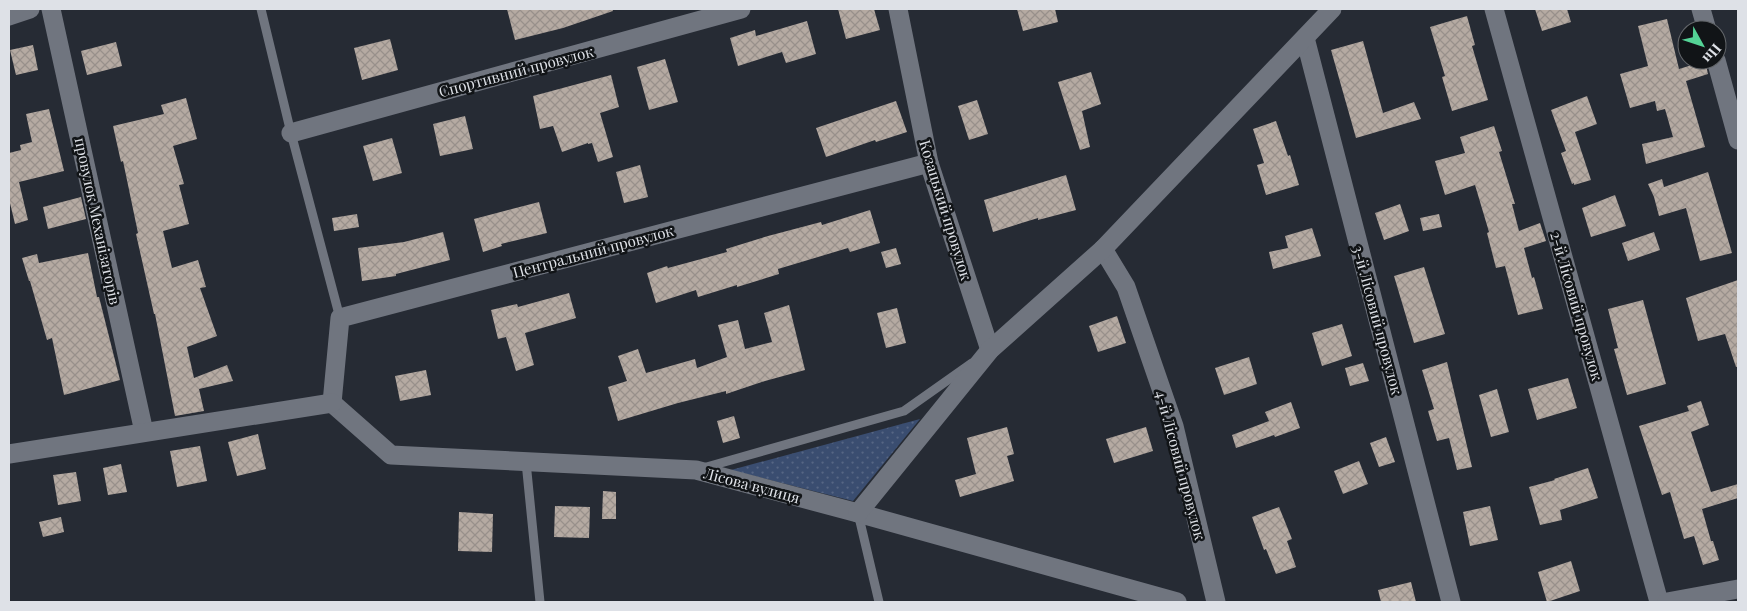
<svg xmlns="http://www.w3.org/2000/svg" width="1747" height="611" font-family="'Playfair Display',serif">
	<style>
		.green { fill: url(#green-dots) }
		.building { fill: url(#building-cross-hatch) }
		.lines { fill: none; stroke-linecap: round; stroke-linejoin: round }
		.service { stroke: #70757f; stroke-width: 9 }
		.minor { stroke: #70757f; stroke-width: 19 }
		.labels { text-anchor: middle; dominant-baseline: central; stroke-width: 5; stroke-linejoin: round; paint-order: stroke }
		.street-label { font-size: 15px; fill: #dee1e7; stroke: #111417 }
	</style>
	<defs>
		<pattern id="green-dots" width="8" height="8" patternUnits="userSpaceOnUse" patternTransform="scale(1.25)"><rect width="8" height="8" fill="#3a4d70"/><path d="M2 2h.1M6 6h.1" fill="none" stroke="#566684" stroke-width="1.8" stroke-linecap="round"/></pattern>
		<pattern id="building-cross-hatch" width="8" height="8" patternUnits="userSpaceOnUse" patternTransform="scale(1.25)"><rect width="8" height="8" fill="#b5aaa2"/><path d="M0 0l8 8M0 8l8-8" fill="none" stroke="#98908b"/></pattern>
	</defs>
	<rect width="100%" height="100%" fill="#262b34"/>
	<!-- green -->
	<path class="green" d="M920,419L853,501L731,470Z"/>
	<!-- building -->
	<g class="building">
		<path d="M507,9H612L613,11L563,28L515,40Z"/>
		<path d="M838,9H874L880,30L846,39Z"/>
		<path d="M1017,9H1055L1058,22L1023,31Z"/>
		<path d="M1535,9H1567L1571,22L1542,31Z"/>
		<path d="M1467,16L1475,45L1472,46L1488,100L1452,111L1442,77L1445,76L1430,27Z"/>
		<path d="M1667,19L1679,69L1705,61L1708,74L1686,81L1705,147L1646,164L1642,144L1673,137L1665,109L1657,111L1655,101L1630,108L1620,74L1648,66L1638,26Z"/>
		<path d="M807,21L816,54L786,63L782,52L738,66L730,38L755,30L756,36Z"/>
		<path d="M390,39L398,70L362,80L354,48Z"/>
		<path d="M1363,41L1383,113L1414,102L1421,119L1356,138L1331,50Z"/>
		<path d="M116,42L122,66L87,75L81,51Z"/>
		<path d="M33,45L38,70L16,75L10,50Z"/>
		<path d="M665,59L678,102L649,110L637,67Z"/>
		<path d="M1091,72L1101,104L1082,111L1090,147L1080,150L1058,82Z"/>
		<path d="M611,75L619,107L600,113L613,157L598,162L592,143L588,144V143L562,152L553,126L540,129L533,96Z"/>
		<path d="M1587,96L1597,124L1575,132L1591,180L1574,185V183L1572,184L1561,153L1566,151L1551,110Z"/>
		<path d="M186,98L197,139L173,146L184,184L179,185L189,224L163,231L172,268L198,260L206,287L200,288L217,336L187,347L194,378L227,365L233,381L199,389L204,411L175,416L155,314H154L136,234L138,233L123,161L121,162L113,126L164,114L161,105Z"/>
		<path d="M977,100L988,134L969,140L958,106Z"/>
		<path d="M896,101L907,132L876,142L875,140L826,157L816,128Z"/>
		<path d="M49,109L64,171L19,182L28,220L15,224L9,199V153L21,150L20,145L32,142L26,114Z"/>
		<path d="M465,116L473,149L440,156L433,124Z"/>
		<path d="M1276,121L1288,156L1290,155L1299,185L1266,195L1257,165L1264,163L1253,129Z"/>
		<path d="M1494,126L1502,151L1499,152L1515,204H1512L1519,231L1540,223L1546,241L1524,248L1532,278L1534,277L1543,309L1518,315L1505,266L1496,268L1487,233L1489,232L1475,185L1445,195L1435,161L1465,153L1460,137Z"/>
		<path d="M392,138L402,173L373,181L363,146Z"/>
		<path d="M640,165L648,197L624,203L616,172Z"/>
		<path d="M1708,172L1732,253L1700,261L1686,208L1659,216L1654,197L1648,184L1662,179L1664,187Z"/>
		<path d="M1066,175L1076,210L1038,220V218L993,232L984,200Z"/>
		<path d="M1615,195L1626,226L1591,237L1582,208Z"/>
		<path d="M81,197L86,219L48,229L43,207Z"/>
		<path d="M539,202L547,233L501,244L502,246L483,252L474,219Z"/>
		<path d="M1400,204L1409,231L1384,240L1375,213Z"/>
		<path d="M870,210L880,243L850,252L848,248L778,269L779,274L737,287V285L698,297L696,290L656,303L647,273L667,266L668,268L727,252L726,249L768,236L821,222L822,225Z"/>
		<path d="M357,214L359,227L334,231L332,218Z"/>
		<path d="M1439,214L1442,227L1423,231L1420,218Z"/>
		<path d="M1312,228L1321,256L1273,269L1269,252L1288,248L1285,236Z"/>
		<path d="M443,232L450,260L396,274V276L362,281L358,248L404,242Z"/>
		<path d="M1654,232L1660,250L1628,261L1622,243Z"/>
		<path d="M896,248L901,264L886,268L881,252Z"/>
		<path d="M88,253L97,297H99L120,380L64,395L52,338L47,340L30,281H29L22,258L37,254L39,263Z"/>
		<path d="M1424,267L1445,334L1414,343L1394,276Z"/>
		<path d="M1738,280V367H1736L1725,334L1698,341L1686,298Z"/>
		<path d="M569,293L576,318L525,333L534,365L516,371L506,337L498,339L491,310L517,304L518,307Z"/>
		<path d="M1643,300L1666,384L1627,395L1614,349L1618,348L1608,309Z"/>
		<path d="M789,305L805,370L765,381L726,394V391L678,403L618,421L608,387L627,381L618,356L638,349L646,373L695,359L697,368L727,357L718,325L738,320L745,349L772,342L764,313Z"/>
		<path d="M897,308L906,343L886,348L877,313Z"/>
		<path d="M1117,316L1126,343L1098,352L1089,326Z"/>
		<path d="M1342,324L1352,356L1322,366L1312,333Z"/>
		<path d="M1249,357L1257,384L1224,395L1215,368Z"/>
		<path d="M1447,362L1472,467L1457,470L1449,438L1437,441L1428,411L1434,409L1422,370Z"/>
		<path d="M1363,363L1369,381L1350,386L1345,368Z"/>
		<path d="M426,370L431,395L400,401L395,376Z"/>
		<path d="M1568,378L1577,408L1537,420L1528,389Z"/>
		<path d="M1497,389L1509,432L1491,437L1479,395Z"/>
		<path d="M1701,401L1709,425L1691,432L1711,492L1738,484V498L1702,509L1711,541H1713L1719,560L1703,565L1694,536L1684,539L1670,492L1662,495L1639,426L1689,411L1687,406Z"/>
		<path d="M1291,402L1300,428L1275,437L1274,435L1236,448L1232,435L1269,421L1265,412Z"/>
		<path d="M734,416L740,438L723,443L717,421Z"/>
		<path d="M1007,427L1014,454L1007,456L1014,481L960,497L955,480L976,474L967,438Z"/>
		<path d="M1146,427L1153,451L1114,463L1106,439Z"/>
		<path d="M258,434L266,469L237,476L228,442Z"/>
		<path d="M1386,437L1395,462L1379,467L1370,443Z"/>
		<path d="M200,446L207,481L177,487L170,451Z"/>
		<path d="M1359,461L1368,484L1343,494L1334,471Z"/>
		<path d="M121,464L127,492L108,495L103,468Z"/>
		<path d="M1588,468L1598,498L1560,510L1562,520L1540,525L1529,487L1555,480L1554,479Z"/>
		<path d="M76,472L81,501L58,505L53,475Z"/>
		<path d="M603,491L616,492V519H602Z"/>
		<path d="M555,506L590,507L589,538L554,537Z"/>
		<path d="M1490,506L1498,540L1470,546L1463,512Z"/>
		<path d="M1279,507L1292,539L1287,541L1296,567L1276,574L1266,549L1264,550L1252,517Z"/>
		<path d="M459,512L493,514L492,552L458,551Z"/>
		<path d="M61,517L64,532L43,537L39,522Z"/>
		<path d="M1571,561L1580,591L1547,602L1538,572Z"/>
		<path d="M1411,582L1416,602H1381L1378,590Z"/>
	</g>
	<g class="lines">
		<!-- service -->
		<g class="service">
			<path d="M261,9L291,133L340,318"/>
			<path d="M526,462L540,602"/>
			<path d="M703,468L904,411L972,363"/>
			<path d="M858,513L879,602"/>
		</g>
		<!-- minor -->
		<g class="minor">
			<path d="M51,9L144,432"/>
			<path d="M898,9L929,163L990,350"/>
			<path d="M1494,9L1659,602"/>
			<path d="M1701,9L1707,30"/>
			<path d="M9,16L30,9"/>
			<path d="M1305,38L1451,602"/>
			<path d="M1716,60L1738,140"/>
			<path d="M291,133L741,9"/>
			<path d="M1103,249L1126,287L1174,426L1216,602"/>
			<path d="M332,403L391,455L696,470L858,513L1177,602"/>
			<path d="M332,403L340,318L929,163"/>
			<path d="M9,454L332,403"/>
			<path d="M858,513L990,350L1103,249L1332,9"/>
			<path d="M1667,602L1738,589"/>
		</g>
	</g>
	<g class="labels">
		<!-- street labels -->
		<g class="street-label">
			<text transform="translate(516 71) rotate(-15)">Спортивний провулок</text>
			<text transform="translate(946 210) rotate(73)">Козацький провулок</text>
			<text transform="translate(98 221) rotate(78)">провулок Механізаторів</text>
			<text transform="translate(593 251) rotate(-15)">Центральний провулок</text>
			<text transform="translate(1577 306) rotate(74)">2-й Лісовий провулок</text>
			<text transform="translate(1378 320) rotate(75)">3-й Лісовий провулок</text>
			<text transform="translate(1181 465) rotate(75)">4-й Лісовий провулок</text>
			<text transform="translate(752 485) rotate(15)">Лісова вулиця</text>
		</g>
	</g>
	<!-- border -->
	<rect width="1747" height="611" fill="none" stroke="#dee1e7" stroke-width="20"/>
	<!-- north arrow -->
	<g transform="translate(1702 45) rotate(130)"><circle r="24" fill="#111417" stroke="#63666a"/>
	<path d="M0-4L9 19L0 12L-9 19Z" fill="#54d396"/>
	<text y="-8" font-size="14" font-weight="bold" text-anchor="middle" fill="#dee1e7">Пн</text>
	</g>
</svg>
